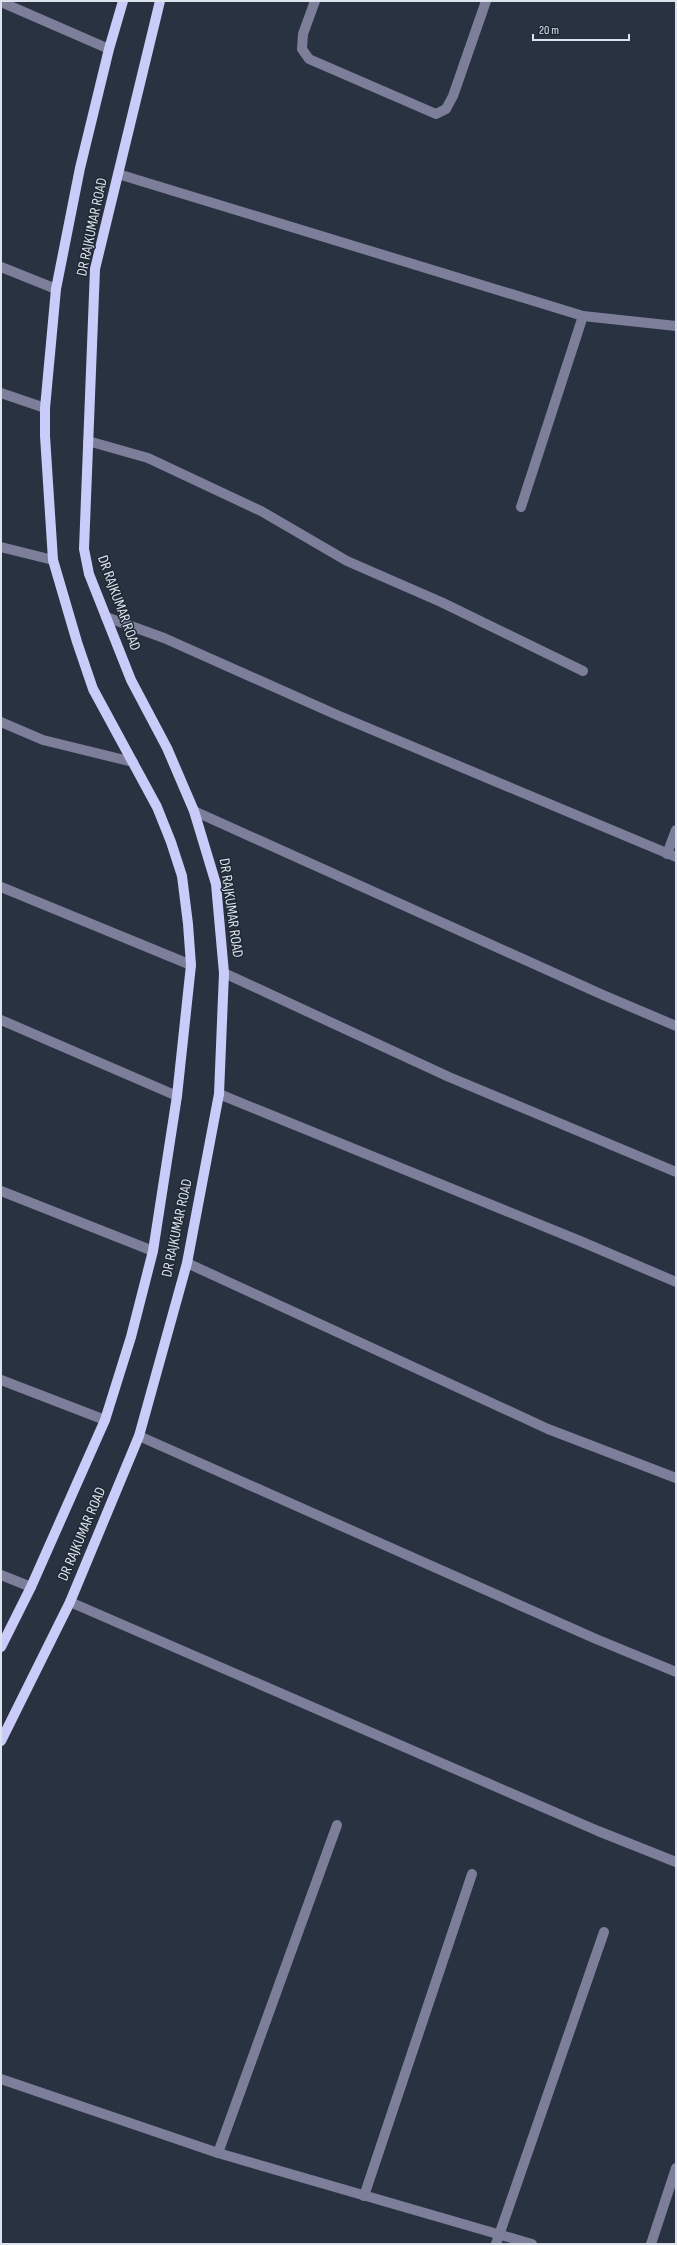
<svg xmlns="http://www.w3.org/2000/svg" width="677" height="2245" font-family="'Sofia Sans Condensed',sans-serif">
	<style>
		.lines { fill: none; stroke-linecap: round; stroke-linejoin: round }
		.minor { stroke: #7d7e99; stroke-width: 10 }
		.major { stroke: #c9ccf8; stroke-width: 10 }
		.labels { text-anchor: middle; dominant-baseline: central; stroke-width: 3; stroke-linejoin: round; paint-order: stroke }
		.street-label { font-size: 15px; fill: #dde3ec; stroke: #1f2835 }
	</style>
	<rect width="100%" height="100%" fill="#293240"/>
	<g class="lines">
		<!-- minor -->
		<g class="minor">
			<path d="M315,1L303,34L302,49L309,59L436,114L446,109L453,96L486,1"/>
			<path d="M1,2L109,49"/>
			<path d="M118,174L583,316L676,326"/>
			<path d="M1,267L56,289"/>
			<path d="M1,393L45,408"/>
			<path d="M88,441L148,458L261,511L347,561L441,602L583,671"/>
			<path d="M521,507L583,316"/>
			<path d="M1,547L53,560"/>
			<path d="M106,617L164,638L337,715L676,857"/>
			<path d="M1,722L43,740L133,762"/>
			<path d="M194,811L603,995L676,1026"/>
			<path d="M667,854L676,830"/>
			<path d="M1,887L191,965"/>
			<path d="M224,973L449,1077L676,1172"/>
			<path d="M1,1020L177,1096"/>
			<path d="M219,1094L580,1241L676,1282"/>
			<path d="M1,1191L153,1251"/>
			<path d="M187,1263L548,1429L676,1478"/>
			<path d="M1,1380L105,1420"/>
			<path d="M139,1436L596,1639L676,1672"/>
			<path d="M1,1575L31,1587"/>
			<path d="M70,1602L598,1831L676,1862"/>
			<path d="M1,2079L218,2153L532,2244"/>
			<path d="M218,2153L337,1825"/>
			<path d="M364,2196L472,1874"/>
			<path d="M496,2244L604,1932"/>
			<path d="M651,2244L676,2168"/>
		</g>
		<!-- major -->
		<g class="major">
			<path d="M1,1647L31,1587L105,1420L131,1337L153,1251L177,1096L191,965L188,924L182,876L171,842L157,807L93,689L77,642L53,560L45,436V408L56,289L80,168L109,49L123,1"/>
			<path d="M1,1741L70,1602L139,1436L187,1263L219,1094L224,973L216,884L194,811L167,748L131,680L89,574L84,549L95,269L160,1"/>
		</g>
	</g>
	<g class="labels">
		<!-- street labels -->
		<g class="street-label">
			<text transform="translate(92 227) rotate(-78)">DR RAJKUMAR ROAD</text>
			<text transform="translate(119 603) rotate(70)">DR RAJKUMAR ROAD</text>
			<text transform="translate(231 908) rotate(82)">DR RAJKUMAR ROAD</text>
			<text transform="translate(177 1228) rotate(-78)">DR RAJKUMAR ROAD</text>
			<text transform="translate(82 1534) rotate(-67)">DR RAJKUMAR ROAD</text>
		</g>
	</g>
	<!-- border -->
	<rect width="677" height="2245" fill="none" stroke="#dde3ec" stroke-width="4"/>
	<!-- scale -->
	<path d="M533 34v6h96v-6" fill="none" stroke="#dde3ec" stroke-width="2"/>
	<text x="539" y="34" font-size="12" fill="#dde3ec" stroke="#1f2835" stroke-width="3" paint-order="stroke">20 m</text>
</svg>
